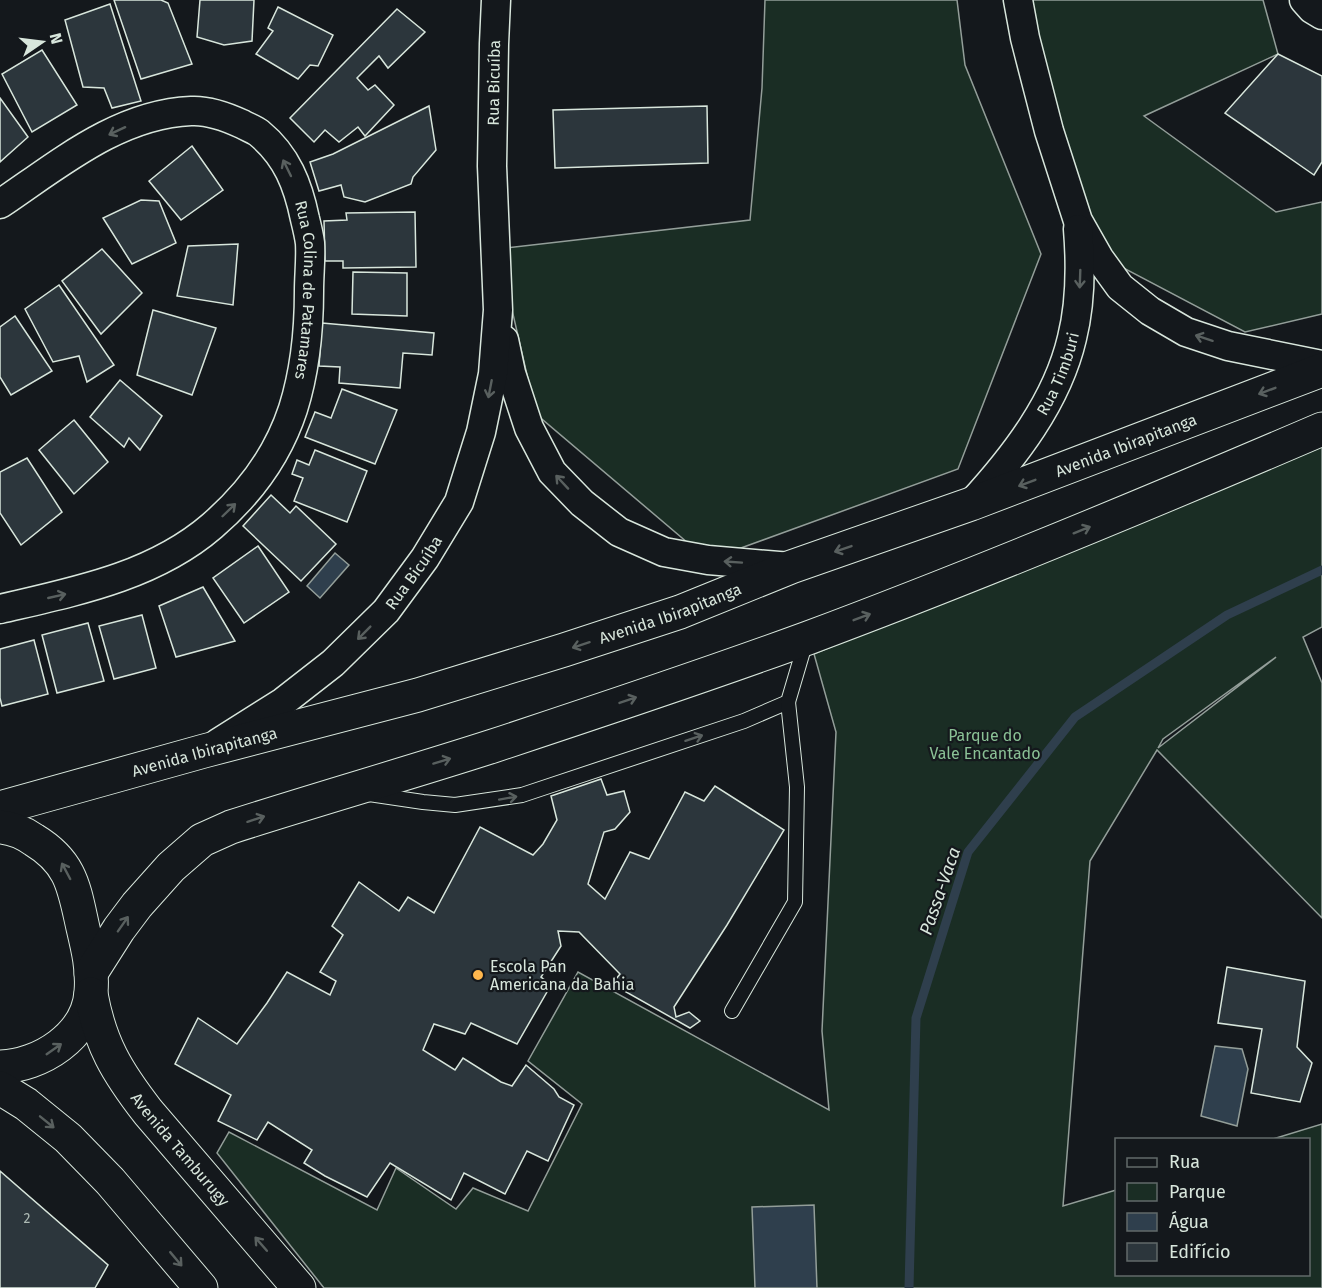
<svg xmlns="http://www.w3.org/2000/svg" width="1322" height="1288" font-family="'Fira Sans',sans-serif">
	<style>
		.green { fill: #1a2d24; stroke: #939e99; stroke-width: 1.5; fill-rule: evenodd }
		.water { fill: #2f3f4d; stroke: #939e99; stroke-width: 1.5 }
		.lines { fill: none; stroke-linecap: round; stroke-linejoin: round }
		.stream { stroke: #2f3f4d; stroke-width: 9 }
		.building { fill: #2c363c; stroke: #d8e6dc; stroke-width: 1.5 }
		.service-casing { stroke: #d8e6dc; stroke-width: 16 }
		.minor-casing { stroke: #d8e6dc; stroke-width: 31 }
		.secondary-casing { stroke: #d8e6dc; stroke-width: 35 }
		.service { stroke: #14181c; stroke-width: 14 }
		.minor { stroke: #14181c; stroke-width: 28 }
		.secondary { stroke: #14181c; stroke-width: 33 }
		.oneway { stroke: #59605f }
		.poi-dot { fill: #ffb74d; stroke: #14181c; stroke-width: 2 }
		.labels { text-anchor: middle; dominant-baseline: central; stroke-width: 4.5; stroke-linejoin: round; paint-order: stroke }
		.number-label { font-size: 14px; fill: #adbab4 }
		.street-label { font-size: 16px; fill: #d8e6dc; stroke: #14181c }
		.park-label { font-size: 16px; fill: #8ac095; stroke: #14181c }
		.poi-label { font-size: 16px; fill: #d8e6dc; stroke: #14181c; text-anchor: start }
		.water-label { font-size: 18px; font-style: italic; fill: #d8e6dc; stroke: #14181c }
	</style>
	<rect width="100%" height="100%" fill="#14181c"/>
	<!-- green -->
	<g class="green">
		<path d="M765,0H957L965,65L1041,254L958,469L708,560L536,414L498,249L750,220L762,88Z"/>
		<path d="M1015,0H1263L1278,54L1144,116L1276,212L1322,202V314L1245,332L1097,254Z"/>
		<path d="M1322,441V627L1303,637L1322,683V918L1157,750L1090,861L1063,1206L1116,1190V1274H1308V1140L1273,1139L1322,1124V1288H324L217,1153L229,1132L377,1210L396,1168L456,1209L473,1188L528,1211L582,1104L528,1061L578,972L829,1110L822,1031L836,732L814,654ZM1276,657L1275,658L1158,748L1163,739Z"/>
	</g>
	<!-- water -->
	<g class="water">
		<path d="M335,553L349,565L320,598L307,586Z"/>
		<path d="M1215,1046L1242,1049L1248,1069L1237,1126L1201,1116Z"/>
		<path d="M814,1205L817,1288H755L752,1207Z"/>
	</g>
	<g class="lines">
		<!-- stream -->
		<path class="stream" d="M909,1288L916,1018L968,852L1075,717L1227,615L1322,570"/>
	</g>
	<!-- building -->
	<g class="building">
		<path d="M114,0H161L168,3L192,64L141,79Z"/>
		<path d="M200,0H254L252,41L224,45L197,37Z"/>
		<path d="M110,4L141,101L112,108L104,88L83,87L65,20Z"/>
		<path d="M278,7L333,35L318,66L310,65L298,79L256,54L273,31L268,28Z"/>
		<path d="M397,9L425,32L388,68L379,56L357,78L368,90L375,85L394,105L365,136L358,127L339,142L325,130L314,142L290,118Z"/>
		<path d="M42,50L77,105L32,132L2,74Z"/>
		<path d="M1278,54L1322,76V162L1314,175L1225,113Z"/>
		<path d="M0,98L28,137L0,162Z"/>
		<path d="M429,106L436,150L413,177L411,184L365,202L344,197L341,185L319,191L310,162L333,154Z"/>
		<path d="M707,106L708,163L555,168L553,110Z"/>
		<path d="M192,146L223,190L181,220L149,181Z"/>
		<path d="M141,200L159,201L176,243L132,264L103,218Z"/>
		<path d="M415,212L416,267L343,268V261H325L324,221L347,220L346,213Z"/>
		<path d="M238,244L233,305L177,296L188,246Z"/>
		<path d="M102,249L142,293L101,334L62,281Z"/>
		<path d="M353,272L407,273V316L352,314Z"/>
		<path d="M59,285L114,365L87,382L79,356L53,362L25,309Z"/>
		<path d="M153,310L216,328L192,395L137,375Z"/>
		<path d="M15,316L52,371L11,395L0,377V327Z"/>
		<path d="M322,323L434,333L432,355L403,353L400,388L339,383L340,367L319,366Z"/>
		<path d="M120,380L162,416L140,450L129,438L124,447L90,417Z"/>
		<path d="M342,389L397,410L375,464L305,437L315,412L331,418Z"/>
		<path d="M74,420L108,462L74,494L39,450Z"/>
		<path d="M315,450L367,471L347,522L294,501L303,478L292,474L297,460L309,465Z"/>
		<path d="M27,458L62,512L21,545L0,513V472Z"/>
		<path d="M271,495L290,513L296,506L336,544L301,581L243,526Z"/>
		<path d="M258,546L289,592L244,623L213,578Z"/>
		<path d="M203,587L235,641L176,657L159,606Z"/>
		<path d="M142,615L156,668L114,679L99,626Z"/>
		<path d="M88,623L104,681L57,693L42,635Z"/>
		<path d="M34,640L48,694L2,706L0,698V649Z"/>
		<path d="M601,779L607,795L624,791L630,812L615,829L604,832L588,884L605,899L630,852L649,859L685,792L704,801L715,786L784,830L727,925L674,1007L676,1017L689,1012L700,1021L690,1028L612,984L620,974L579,932L558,931L561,946L541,977L551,985L517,1044L471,1023L465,1034L434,1024L423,1050L455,1070L463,1058L501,1082L512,1086L526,1065L554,1089L559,1097L574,1105L548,1161L527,1151L505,1194L464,1173L451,1200L390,1163L367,1197L325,1176L304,1163L312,1150L268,1122L257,1140L218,1121L231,1095L175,1064L198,1018L237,1044L267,1003L287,972L330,995L336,981L320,972L343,935L332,926L359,882L399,911L408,897L434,913L480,827L533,855L543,844L557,820L551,796Z"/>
		<path d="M1227,967L1305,981L1297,1047L1312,1063L1300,1102L1251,1093L1262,1029L1218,1023Z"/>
		<path d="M0,1171L108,1265L95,1288H0Z"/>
	</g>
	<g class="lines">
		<defs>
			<g id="service">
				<path d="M369,794L423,802L455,805L522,795L744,721L788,702L806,641"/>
				<path d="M732,1011L795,902L797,787L788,702"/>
			</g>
			<g id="minor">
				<path d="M1018,0L1025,38L1049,131L1078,221L1099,258L1120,287L1150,311L1186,332L1228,346L1322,365"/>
				<path d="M1304,0L1312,9L1322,15"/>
				<path id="s1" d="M0,204C58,165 118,114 191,111C208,110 227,117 242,124C247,127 254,129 259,133C287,156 298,185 305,219C307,227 309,235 310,243C311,258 309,275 309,291C309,331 305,371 293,409C278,455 248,495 212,526C153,577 73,592 0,609"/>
				<path d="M504,340L511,373L529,428L552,472L582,503L619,532L664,552L708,560L791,567"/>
				<path id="s2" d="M971,504C1014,457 1057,402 1072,338C1081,302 1081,266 1078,229"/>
				<path id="s3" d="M218,743L283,702L333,663L386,611L425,558L459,502L481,432L493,374L498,310L492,166L494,44L496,0"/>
			</g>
			<g id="secondary">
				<path id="s4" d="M0,808L204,751L418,695L564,650L680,612L791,567L971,504L1322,370"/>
				<path d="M0,827C12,828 24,833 34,840C72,863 74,888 83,928C88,949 93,970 91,992C88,1036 40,1066 0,1067"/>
				<path d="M91,973L119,929L137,905L171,867L202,840L231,827C318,799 406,774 493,746C599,711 704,676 808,638C982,573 1152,502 1322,429"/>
				<path id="s5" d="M91,994C100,1044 117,1072 148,1112L299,1288"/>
				<path d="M0,1088L26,1104L68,1138L110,1181L201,1288"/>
			</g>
		</defs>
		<!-- service casing -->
		<use href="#service" class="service-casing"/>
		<!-- minor casing -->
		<use href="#minor" class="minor-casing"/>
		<!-- secondary casing -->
		<use href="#secondary" class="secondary-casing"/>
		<!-- service -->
		<use href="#service" class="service"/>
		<!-- minor -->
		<use href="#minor" class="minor"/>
		<!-- secondary -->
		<use href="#secondary" class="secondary"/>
	</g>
	<!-- one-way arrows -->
	<defs><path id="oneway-shaft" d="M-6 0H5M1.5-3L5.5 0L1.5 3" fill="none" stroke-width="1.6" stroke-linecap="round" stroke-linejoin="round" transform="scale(1.5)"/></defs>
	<g class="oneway">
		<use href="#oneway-shaft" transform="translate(117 131) rotate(155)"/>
		<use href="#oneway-shaft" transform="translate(287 168) rotate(-116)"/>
		<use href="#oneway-shaft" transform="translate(1080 279) rotate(92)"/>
		<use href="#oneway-shaft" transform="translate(1204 338) rotate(-162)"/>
		<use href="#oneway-shaft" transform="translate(490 389) rotate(101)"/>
		<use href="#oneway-shaft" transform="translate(1267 391) rotate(159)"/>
		<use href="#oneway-shaft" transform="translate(562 482) rotate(-133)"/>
		<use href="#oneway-shaft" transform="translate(1027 483) rotate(159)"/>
		<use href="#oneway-shaft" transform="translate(229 510) rotate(-44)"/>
		<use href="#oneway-shaft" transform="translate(1082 530) rotate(-22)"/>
		<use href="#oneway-shaft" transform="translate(843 549) rotate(161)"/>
		<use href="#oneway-shaft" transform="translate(733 562) rotate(-176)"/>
		<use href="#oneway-shaft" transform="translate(57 596) rotate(-13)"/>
		<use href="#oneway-shaft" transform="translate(862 617) rotate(-21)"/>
		<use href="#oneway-shaft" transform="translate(364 633) rotate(135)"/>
		<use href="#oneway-shaft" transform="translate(581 645) rotate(162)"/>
		<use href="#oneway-shaft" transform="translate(628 700) rotate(-19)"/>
		<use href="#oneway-shaft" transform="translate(694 738) rotate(-18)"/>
		<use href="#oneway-shaft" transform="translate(442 761) rotate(-17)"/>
		<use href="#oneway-shaft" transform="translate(508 798) rotate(-10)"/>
		<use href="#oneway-shaft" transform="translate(256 819) rotate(-18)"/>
		<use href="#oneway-shaft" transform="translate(66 871) rotate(-118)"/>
		<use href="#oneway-shaft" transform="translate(123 924) rotate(-55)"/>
		<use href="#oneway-shaft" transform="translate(54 1049) rotate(-35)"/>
		<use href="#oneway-shaft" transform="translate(47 1122) rotate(39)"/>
		<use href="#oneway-shaft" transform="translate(261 1244) rotate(-131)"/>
		<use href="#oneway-shaft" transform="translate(176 1259) rotate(50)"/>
	</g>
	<!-- markers -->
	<circle class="poi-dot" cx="478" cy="975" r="6"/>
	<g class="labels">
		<!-- number labels -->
		<g class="number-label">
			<text x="27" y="1218">2</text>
		</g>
		<!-- street labels -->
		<g class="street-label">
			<text stroke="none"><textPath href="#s3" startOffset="770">Rua Bicuíba</textPath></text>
			<text stroke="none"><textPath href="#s1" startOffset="459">Rua Colina de Patamares</textPath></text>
			<text stroke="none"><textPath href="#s2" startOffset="158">Rua Timburi</textPath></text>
			<text stroke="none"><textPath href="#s4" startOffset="1184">Avenida Ibirapitanga</textPath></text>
			<text stroke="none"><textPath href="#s3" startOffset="262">Rua Bicuíba</textPath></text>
			<text stroke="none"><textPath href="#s4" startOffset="698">Avenida Ibirapitanga</textPath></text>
			<text stroke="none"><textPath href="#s4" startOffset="212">Avenida Ibirapitanga</textPath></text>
			<text stroke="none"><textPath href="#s5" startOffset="182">Avenida Tamburugy</textPath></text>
		</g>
		<!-- park labels -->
		<g class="park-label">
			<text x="985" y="735">Parque do<tspan x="985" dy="18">Vale Encantado</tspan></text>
		</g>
		<!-- poi labels -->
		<g class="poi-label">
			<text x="490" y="966">Escola Pan<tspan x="490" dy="18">Americana da Bahia</tspan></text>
		</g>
		<!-- water labels -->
		<g class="water-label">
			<text transform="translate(940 891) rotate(-71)">Passa-Vaca</text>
		</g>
	</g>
	<!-- legend -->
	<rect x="1115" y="1138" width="195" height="138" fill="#14181c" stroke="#626a69" stroke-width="1.5"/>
	<rect x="1127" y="1158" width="30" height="9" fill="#14181c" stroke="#626a69" stroke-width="1.5"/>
	<text x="1169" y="1168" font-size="18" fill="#d8e6dc">Rua</text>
	<rect x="1127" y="1183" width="30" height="18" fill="#1a2d24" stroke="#626a69" stroke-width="1.5"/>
	<text x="1169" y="1198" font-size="18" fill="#d8e6dc">Parque</text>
	<rect x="1127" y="1213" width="30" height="18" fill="#2f3f4d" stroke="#626a69" stroke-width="1.5"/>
	<text x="1169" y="1228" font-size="18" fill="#d8e6dc">Água</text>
	<rect x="1127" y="1243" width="30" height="18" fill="#2c363c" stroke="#626a69" stroke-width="1.5"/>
	<text x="1169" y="1258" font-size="18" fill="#d8e6dc">Edifício</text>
	<!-- north arrow -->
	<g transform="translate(42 42) rotate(76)" stroke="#14181c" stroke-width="4.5" paint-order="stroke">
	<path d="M0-4.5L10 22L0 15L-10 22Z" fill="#d8e6dc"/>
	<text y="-9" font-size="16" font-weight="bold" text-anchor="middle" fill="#d8e6dc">N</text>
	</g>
</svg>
